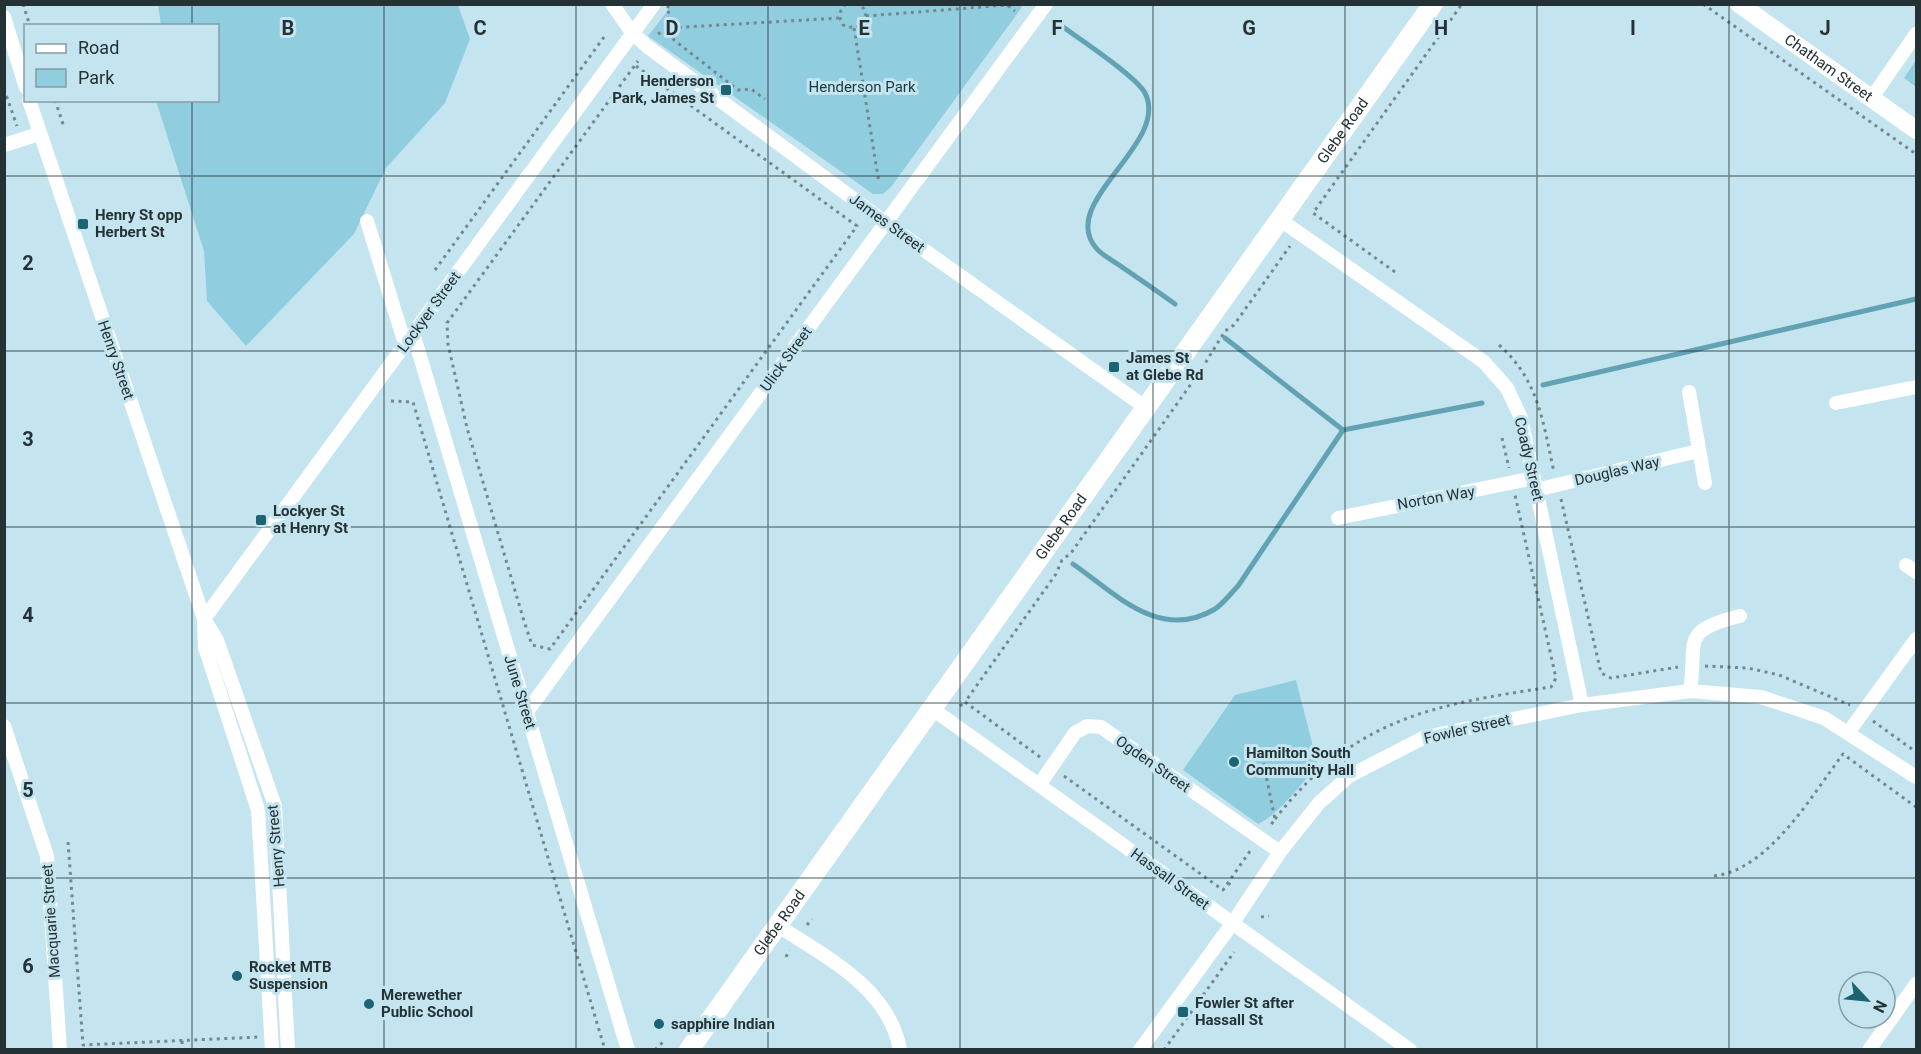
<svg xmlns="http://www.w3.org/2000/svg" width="1921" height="1054" font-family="Roboto,sans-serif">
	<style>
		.green { fill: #90cedf }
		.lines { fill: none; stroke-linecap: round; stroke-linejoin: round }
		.stream { stroke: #62a2b3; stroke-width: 5 }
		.path { stroke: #738990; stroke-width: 3; stroke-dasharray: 3 4.5; stroke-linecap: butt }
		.minor { stroke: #fff; stroke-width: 14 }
		.tertiary { stroke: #fff; stroke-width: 18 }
		.secondary { stroke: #fff; stroke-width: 20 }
		.grid { fill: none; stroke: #243135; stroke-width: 1.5; stroke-opacity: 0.55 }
		.poi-dot { fill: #1c6373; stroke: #c4e5ef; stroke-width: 2 }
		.labels { text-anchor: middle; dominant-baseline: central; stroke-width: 6; stroke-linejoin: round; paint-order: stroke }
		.street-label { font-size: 15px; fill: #243135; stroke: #c4e5ef }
		.poi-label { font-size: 15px; font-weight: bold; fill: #243135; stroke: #c4e5ef; text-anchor: start }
		.park-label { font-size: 15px; fill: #183840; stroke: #c4e5ef }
		.grid-label { font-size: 20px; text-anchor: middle; font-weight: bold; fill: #243135; stroke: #c4e5ef; stroke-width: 6; stroke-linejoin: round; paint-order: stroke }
	</style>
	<rect width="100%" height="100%" fill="#c4e5ef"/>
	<!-- green -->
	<g class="green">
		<path d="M1019,4L1022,7L891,187L883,194H873L648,36L672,5Z"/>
		<path d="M158,5H458L470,39L445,103L386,168L354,234L246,346L207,301L204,251L156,101L218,100V26L161,25Z"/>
		<path d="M1916,60V87L1904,78Z"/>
		<path d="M1296,680L1318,766C1299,785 1282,812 1258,824L1183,770L1235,695Z"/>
	</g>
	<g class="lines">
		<!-- stream -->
		<g class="stream">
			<path d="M1059,24C1078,38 1136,76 1145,93C1171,144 1055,203 1097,249C1102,255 1112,260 1119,265C1138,278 1157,291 1175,304"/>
			<path d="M1225,338L1343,430"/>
			<path d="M1543,385L1916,299"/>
			<path d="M1073,564C1116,594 1160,642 1215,609C1224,603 1231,593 1238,586L1343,430L1482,403"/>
		</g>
		<!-- path -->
		<g class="path">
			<path d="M23,4L30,26"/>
			<path d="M846,4C839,10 838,17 843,25L854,28L860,26L866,16L864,9L859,4"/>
			<path d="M1703,4L1916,154"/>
			<path d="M667,6L671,9L666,15L668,28L674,40L738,90L751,89L765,99"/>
			<path d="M866,16L1007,5L1015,11"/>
			<path d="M854,28L879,183"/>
			<path d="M658,34L668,28L840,18"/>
			<path d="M636,66L857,226L550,649L532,645L524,621L467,428L448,344L447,323L638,61"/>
			<path d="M4,89L17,126"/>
			<path d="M55,100L64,127"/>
			<path d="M435,270L604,37"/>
			<path d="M1395,272L1313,213L1462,4"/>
			<path d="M1499,345C1539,380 1543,423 1554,472"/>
			<path d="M1134,378L1137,374"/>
			<path d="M391,401L413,402L605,1050"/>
			<path d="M1502,438L1509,468"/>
			<path d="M1561,499L1601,673L1611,678L1678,667"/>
			<path d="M1705,666L1748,668L1779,675L1850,705"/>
			<path d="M960,706L965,702"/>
			<path d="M1873,721L1916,752"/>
			<path d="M1262,756L1275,819L1270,826"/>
			<path d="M1040,757L965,702L1056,574L1062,560L1071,553L1201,370L1225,331L1234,325L1290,246"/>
			<path d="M1064,776L1223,890L1250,851"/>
			<path d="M1275,819C1354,718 1432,705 1551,687L1556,678L1515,495"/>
			<path d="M68,842L83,1045L259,1037"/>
			<path d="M1714,876C1769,870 1812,795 1843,754L1916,807"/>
			<path d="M1228,883L1233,887"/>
			<path d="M1261,917L1269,916"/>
			<path d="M807,925L812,919"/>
			<path d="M786,957L789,950"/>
			<path d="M182,1041L183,1050"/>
			<path d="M655,1050L665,1040"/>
			<path d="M1164,1050L1234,952"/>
		</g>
		<!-- minor -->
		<g class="minor">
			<path d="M612,4L633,34L648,47L886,223L1145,407"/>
			<path d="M4,17L26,88"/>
			<path d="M1871,99L1916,34"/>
			<path d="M29,100L204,619L217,640L275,806L288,1050"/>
			<path d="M4,145L39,134"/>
			<path d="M1279,219L1484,362L1507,388L1521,418L1582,705"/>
			<path d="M367,221L405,344"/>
			<path d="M413,333L628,1050"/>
			<path d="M1689,392L1705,483"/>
			<path d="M1836,403L1916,387"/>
			<path d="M1536,490L1698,451"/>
			<path d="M1338,518L1534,478"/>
			<path d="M1906,565L1916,572"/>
			<path d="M204,619L654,4"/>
			<path d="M204,619L205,647L258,810L272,1050"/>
			<path d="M1690,691C1698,642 1678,631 1740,616"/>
			<path d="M931,708L1410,1050"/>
			<path d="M526,713L1046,4"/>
			<path d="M4,726L47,856L60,1050"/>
			<path d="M1848,733L1916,639"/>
			<path d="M1039,785L1075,733L1087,726L1101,727L1280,852"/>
			<path d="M777,925C825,957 889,987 900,1050"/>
			<path d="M1140,1050L1232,924L1280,852L1319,803L1349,776L1425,737L1582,705L1690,691L1761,697L1824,718L1916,777"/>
			<path d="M1869,1050L1916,984"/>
		</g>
		<!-- tertiary -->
		<path class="tertiary" id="s1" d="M1739,4L1916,130"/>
		<!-- secondary -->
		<path class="secondary" id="s2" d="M689,1050L1433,4"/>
	</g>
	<!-- grid -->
	<path class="grid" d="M192,4V26M384,4V1050M576,4V1050M768,4V1050M960,4V1050M1153,4V1050M1345,4V1050M1537,4V1050M1729,4V1050M192,100V1050M4,176H1916M4,351H1916M4,527H1916M4,703H1916M4,878H1916"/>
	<!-- markers -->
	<g class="poi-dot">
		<rect x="720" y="84" width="12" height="12" rx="3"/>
		<rect x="77" y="218" width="12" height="12" rx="3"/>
		<rect x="1108" y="361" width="12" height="12" rx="3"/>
		<rect x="255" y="514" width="12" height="12" rx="3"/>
		<circle cx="1234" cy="762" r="6"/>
		<circle cx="237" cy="976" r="6"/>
		<circle cx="369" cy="1004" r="6"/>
		<rect x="1177" y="1006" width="12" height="12" rx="3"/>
		<circle cx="659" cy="1024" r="6"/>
	</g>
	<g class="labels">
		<!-- street labels -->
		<g class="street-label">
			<text stroke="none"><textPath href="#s1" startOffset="110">Chatham Street</textPath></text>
			<text stroke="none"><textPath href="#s2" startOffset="1128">Glebe Road</textPath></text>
			<text transform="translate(887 223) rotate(36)">James Street</text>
			<text transform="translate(429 312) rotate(-54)">Lockyer Street</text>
			<text transform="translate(786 359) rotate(-54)">Ulick Street</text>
			<text transform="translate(116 360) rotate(71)">Henry Street</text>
			<text transform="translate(1529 459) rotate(77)">Coady Street</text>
			<text transform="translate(1617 471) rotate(-13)">Douglas Way</text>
			<text transform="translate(1436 498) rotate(-10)">Norton Way</text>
			<text stroke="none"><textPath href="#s2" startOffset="642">Glebe Road</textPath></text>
			<text transform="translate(520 692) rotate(73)">June Street</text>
			<text transform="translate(1467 729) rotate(-13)">Fowler Street</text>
			<text transform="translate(1153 764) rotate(35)">Ogden Street</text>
			<text transform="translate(276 846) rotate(-95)">Henry Street</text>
			<text transform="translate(1170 879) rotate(36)">Hassall Street</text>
			<text transform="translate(51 921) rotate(-94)">Macquarie Street</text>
			<text stroke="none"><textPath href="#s2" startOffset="156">Glebe Road</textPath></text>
		</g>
		<!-- poi labels -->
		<g class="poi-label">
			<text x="714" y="81" text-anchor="end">Henderson<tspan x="714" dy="17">Park, James St</tspan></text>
			<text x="95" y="215">Henry St opp<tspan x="95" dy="17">Herbert St</tspan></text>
			<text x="1126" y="358">James St<tspan x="1126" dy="17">at Glebe Rd</tspan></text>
			<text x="273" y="511">Lockyer St<tspan x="273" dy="17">at Henry St</tspan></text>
			<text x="1246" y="753">Hamilton South<tspan x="1246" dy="17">Community Hall</tspan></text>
			<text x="249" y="967">Rocket MTB<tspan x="249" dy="17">Suspension</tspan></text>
			<text x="381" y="995">Merewether<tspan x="381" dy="17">Public School</tspan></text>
			<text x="1195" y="1003">Fowler St after<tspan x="1195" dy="17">Hassall St</tspan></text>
			<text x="671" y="1024">sapphire Indian</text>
		</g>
		<!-- park labels -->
		<g class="park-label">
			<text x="862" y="87">Henderson Park</text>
		</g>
	</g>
	<g class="grid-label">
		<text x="288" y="35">B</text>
		<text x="480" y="35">C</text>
		<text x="672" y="35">D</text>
		<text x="864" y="35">E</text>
		<text x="1057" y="35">F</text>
		<text x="1249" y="35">G</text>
		<text x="1441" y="35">H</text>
		<text x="1633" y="35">I</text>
		<text x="1825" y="35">J</text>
		<text x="28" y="270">2</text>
		<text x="28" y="446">3</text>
		<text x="28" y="622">4</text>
		<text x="28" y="797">5</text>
		<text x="28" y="973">6</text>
	</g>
	<!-- border -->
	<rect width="1921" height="1054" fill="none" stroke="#243135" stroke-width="12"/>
	<!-- legend -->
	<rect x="24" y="24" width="195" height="78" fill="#c4e5ef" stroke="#849da5" stroke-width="1.5"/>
	<rect x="36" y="44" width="30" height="9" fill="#ffffff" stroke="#849da5" stroke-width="1.5"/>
	<text x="78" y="54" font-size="18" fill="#243135">Road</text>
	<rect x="36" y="69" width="30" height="18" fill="#90cedf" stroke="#849da5" stroke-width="1.5"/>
	<text x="78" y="84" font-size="18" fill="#243135">Park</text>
	<!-- north arrow -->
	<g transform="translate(1867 1000) rotate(116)"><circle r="28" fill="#c4e5ef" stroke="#849da5" stroke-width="1.5"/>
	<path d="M0-4.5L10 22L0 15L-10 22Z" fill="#1c6373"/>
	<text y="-9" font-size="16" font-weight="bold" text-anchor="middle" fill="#243135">N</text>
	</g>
</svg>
